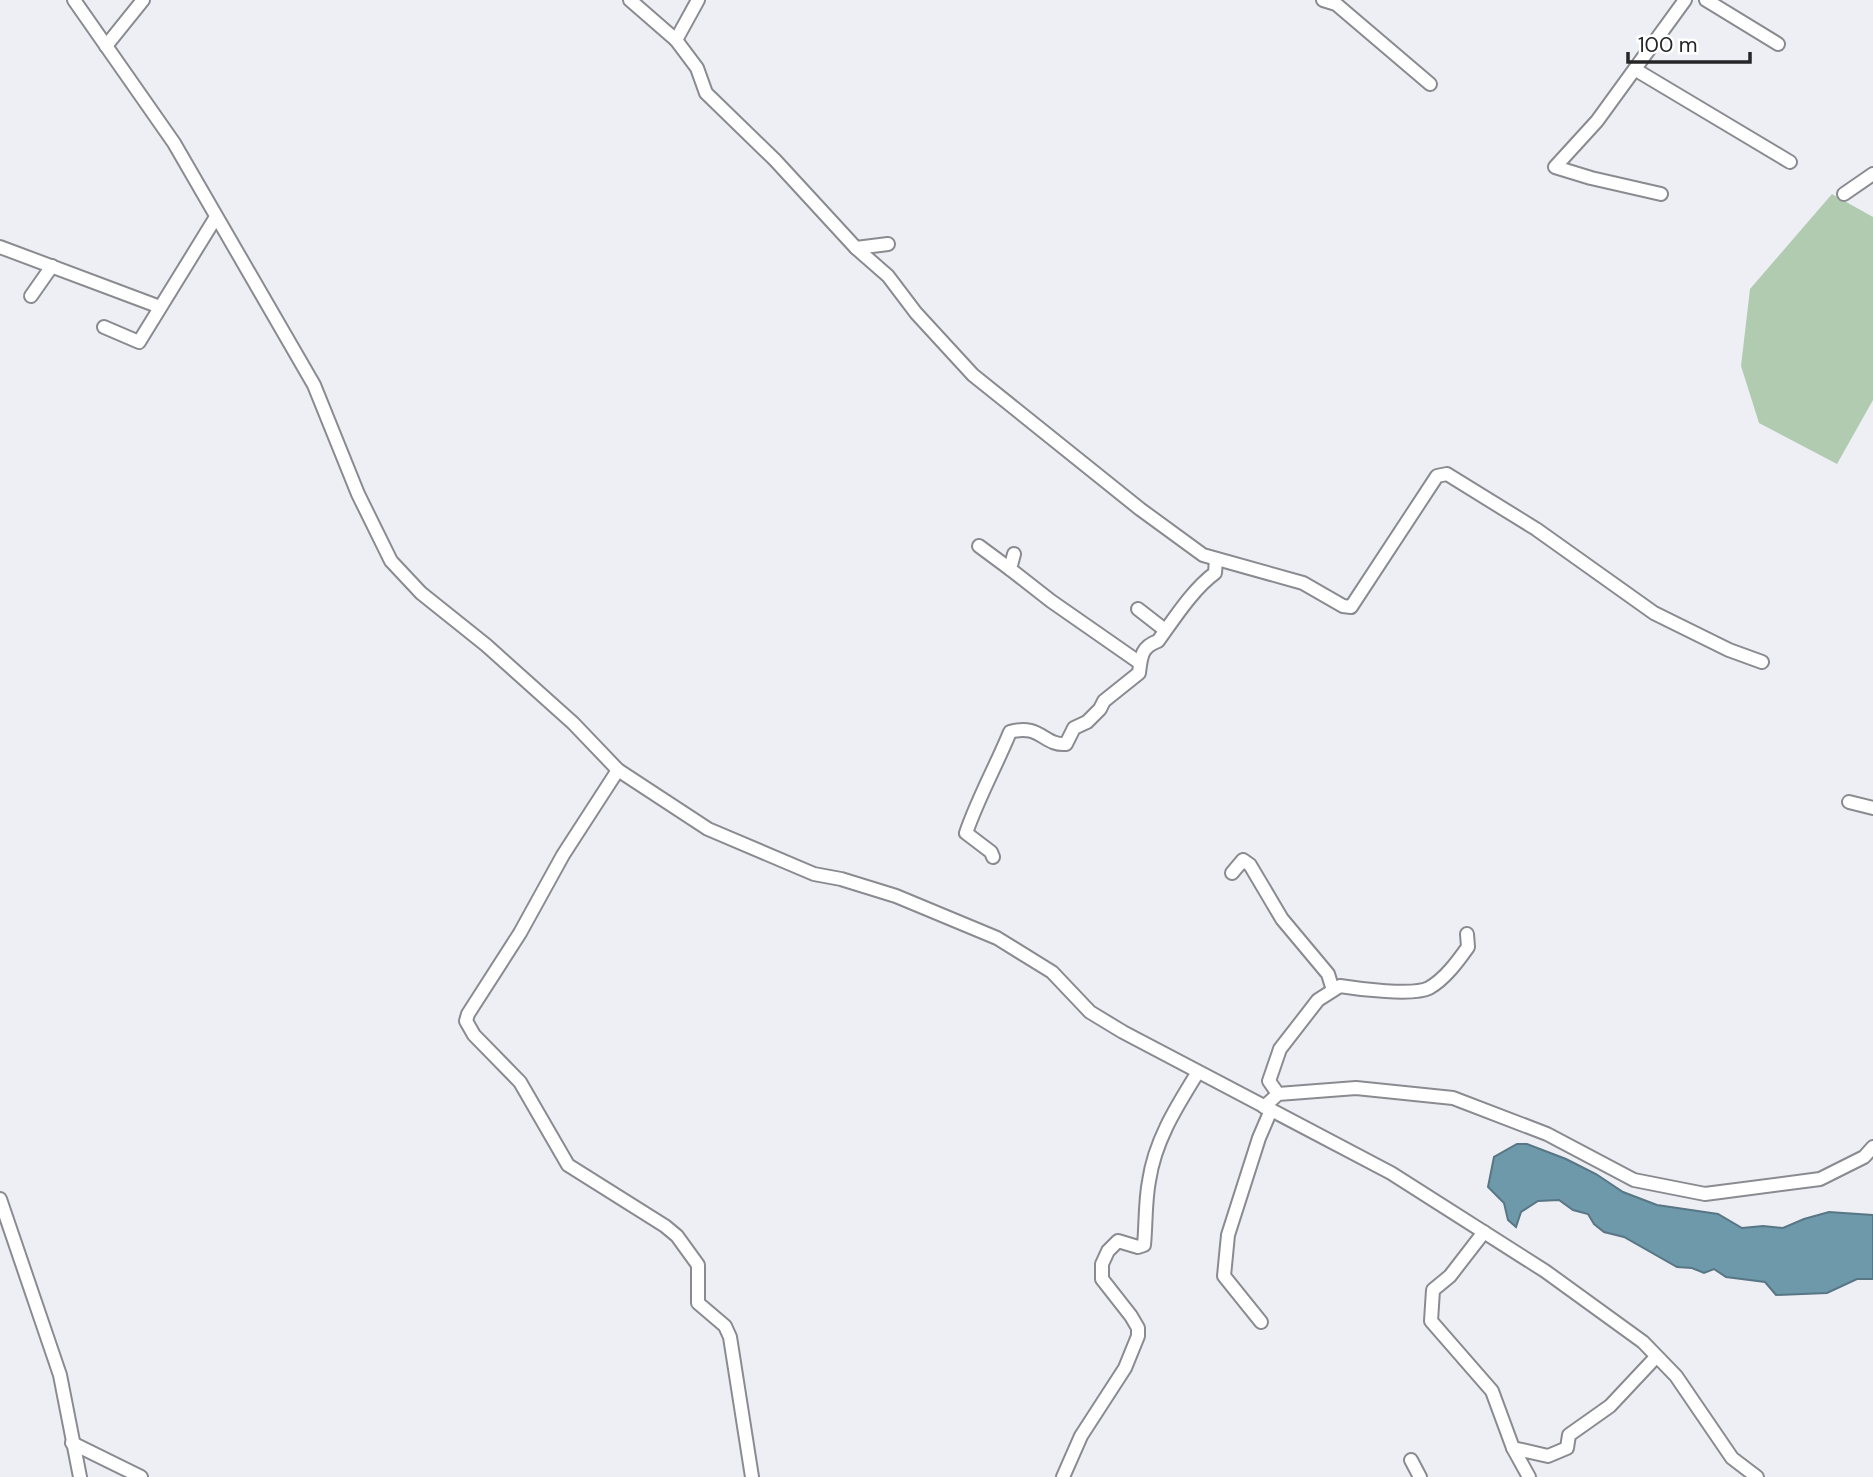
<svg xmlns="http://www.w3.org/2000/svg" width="1873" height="1477" viewBox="0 0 1873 1477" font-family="'DM Sans',sans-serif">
<rect width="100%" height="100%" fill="#eeeff5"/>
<polygon fill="#b1cbb1" points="1832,194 1873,217 1873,400 1837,464 1759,423 1741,366 1750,289"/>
<polygon fill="#6d99ab" stroke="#587684" stroke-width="2" points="1517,1144 1527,1144 1566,1159 1596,1174 1623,1192 1657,1205 1718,1214 1742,1228 1763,1226 1783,1228 1804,1219 1829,1212 1873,1215 1873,1279 1857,1279 1827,1293 1776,1295 1765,1282 1726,1277 1714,1269 1704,1273 1692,1268 1677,1267 1624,1237 1604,1232 1594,1224 1588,1214 1573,1210 1559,1200 1538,1201 1521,1212 1516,1227 1508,1220 1504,1203 1488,1187 1494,1157"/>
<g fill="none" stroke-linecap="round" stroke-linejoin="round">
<defs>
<g id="minor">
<polyline points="74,0 174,143 314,385 358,494 391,561 421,593 486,645 573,723 618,770 708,829 814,874 841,879 896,896 997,938 1052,972 1090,1012 1123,1032 1391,1173 1545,1271 1643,1342 1676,1376 1732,1458 1757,1477"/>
<polyline points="630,0 676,40 697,68 706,93 775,160 856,248 888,276 916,313 973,375 1140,509 1203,555 1303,583 1343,606 1351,607 1437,476 1447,474 1536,529 1654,613 1729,650 1762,662"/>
<polyline points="1323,0 1336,4 1430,84"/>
<polyline points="1706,0 1778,44"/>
<polyline points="676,40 698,0"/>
<polyline points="106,46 143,0"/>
<polyline points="1636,70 1790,162"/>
<polyline points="1661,194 1591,178 1555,167 1597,121 1685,0"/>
<polyline points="1844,194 1873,174"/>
<polyline points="0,247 160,307"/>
<polyline points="856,248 888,244"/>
<polyline points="31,296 52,266"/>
<polyline points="104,327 139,342 216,217"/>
<polyline points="979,546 1010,569"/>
<polyline points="1014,554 1010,569 1051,601 1140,663"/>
<polyline points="1138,609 1165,630"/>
<polyline points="618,770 563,855 520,933 468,1014 466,1021 474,1035 520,1082 568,1165 665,1226 677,1236 698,1265 698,1303 725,1326 730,1337 752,1477"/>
<polyline points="1849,802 1873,808"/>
<path d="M 993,857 L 991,852 L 966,833 C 978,798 996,766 1010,732 C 1040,723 1044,746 1066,744 L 1074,728 L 1087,722 L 1100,709 L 1104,701 L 1139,673 C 1141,657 1141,647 1158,641 C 1174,619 1193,589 1215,573 L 1216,559"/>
<polyline points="1232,873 1243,860 1250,865 1282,919 1328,974 1333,990"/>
<path d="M 1278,1094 L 1269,1081 L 1280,1049 L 1318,1000 L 1340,986 C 1358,989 1414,996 1429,988 C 1445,979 1458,961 1468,947 L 1467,934"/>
<polyline points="1264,1107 1278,1094 1356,1088 1453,1098 1547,1134 1634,1180 1705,1194 1820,1179 1864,1157 1873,1147"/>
<polyline points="0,1199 60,1375 80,1477"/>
<polyline points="1484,1232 1450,1276 1433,1290 1431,1321 1492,1391 1513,1448"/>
<polyline points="1261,1322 1224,1276 1228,1235 1259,1138 1271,1110"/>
<polyline points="72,1443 141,1477"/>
<polyline points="1411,1460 1420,1477"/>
<path d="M 1063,1477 L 1081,1436 L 1125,1368 L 1138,1336 L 1138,1328 L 1131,1316 L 1102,1279 L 1102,1264 L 1108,1251 L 1118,1241 L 1138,1247 L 1144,1245 C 1146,1225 1145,1202 1149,1181 C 1155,1140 1177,1106 1198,1072"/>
<polyline points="1529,1477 1513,1448 1548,1456 1567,1448 1569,1435 1610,1406 1656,1357"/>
</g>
</defs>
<use href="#minor" stroke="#8a8b90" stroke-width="16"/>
<use href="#minor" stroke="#fff" stroke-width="12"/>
</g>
<path d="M1628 52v10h122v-10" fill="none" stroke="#262629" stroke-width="3.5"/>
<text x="1638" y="52" font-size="21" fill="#262629" stroke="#ffffff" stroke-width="5" paint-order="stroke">100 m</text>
</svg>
